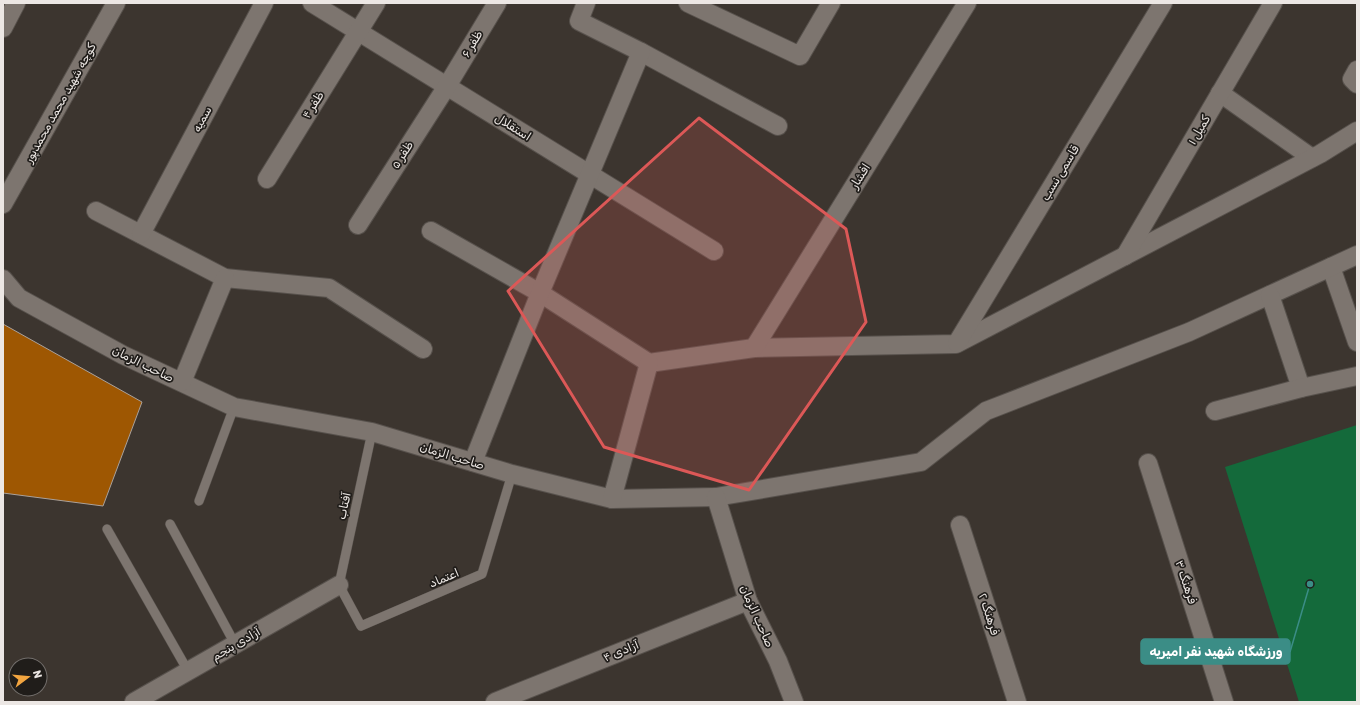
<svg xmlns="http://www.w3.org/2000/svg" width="1360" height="705" viewBox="0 0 1360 705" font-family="Rubik,Vazirmatn,sans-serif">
<rect width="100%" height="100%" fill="#3c352f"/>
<polygon fill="#146a3b" points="1357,425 1357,702 1299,702 1225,467"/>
<polygon fill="#9e5702" stroke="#aaa19b" points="3,324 142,402 103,506 3,493"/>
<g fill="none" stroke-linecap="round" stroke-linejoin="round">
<defs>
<g id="lane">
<polyline points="372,432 339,585 361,626 482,574 512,474"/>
<polyline points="199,501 234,407"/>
<polyline points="170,524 235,644"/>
<polyline points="107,529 188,671"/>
</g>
<g id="street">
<polyline points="312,3 714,251"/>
<polyline points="688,3 800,56 831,3"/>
<polyline points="3,28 16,3"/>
<polyline points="641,52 778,126"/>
<polyline points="1357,70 1352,79 1357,84"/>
<polyline points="1220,93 1312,158"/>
<polyline points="267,179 376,3"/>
<polyline points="3,204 116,3"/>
<polyline points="96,211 225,278 329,288 423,349"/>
<polyline points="358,225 447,86 497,3"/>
<polyline points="431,231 540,293 649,363 754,348 956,344 1320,154 1357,131"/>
<polyline points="141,234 264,3"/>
<polyline points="1125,256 1273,3"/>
<polyline points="1331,267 1357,342"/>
<polyline points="3,279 19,298 123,355 234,407 372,432 512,474 612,499 716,497 921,462 986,411 1189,332 1357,255"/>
<polyline points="1270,295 1301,388"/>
<polyline points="957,343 1163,3"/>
<polyline points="754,348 967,3"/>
<polyline points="182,382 225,278"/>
<polyline points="1215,411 1301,388 1357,376"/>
<polyline points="473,462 540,293 641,52 579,21 586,3"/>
<polyline points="1148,463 1224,702"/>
<polyline points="716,497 748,601 778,661 794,702"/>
<polyline points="612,499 649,363"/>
<polyline points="960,525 1017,702"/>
<polyline points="134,702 339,585"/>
<polyline points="495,702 748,601"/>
</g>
</defs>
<use href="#lane" stroke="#57514c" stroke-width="10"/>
<use href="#street" stroke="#57514c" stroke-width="20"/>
<use href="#lane" stroke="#7d756f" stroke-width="9"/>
<use href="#street" stroke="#7d756f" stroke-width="18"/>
</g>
<path fill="#dc5857" fill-opacity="0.2" stroke="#dc5857" stroke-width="3" stroke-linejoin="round" d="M 699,118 L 846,229 L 866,322 L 749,490 L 604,447 L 508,291 Z"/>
<g text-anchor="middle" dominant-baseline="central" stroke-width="3.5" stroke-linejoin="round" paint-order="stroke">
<g font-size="12" fill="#ece7e4" stroke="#201d1a">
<text transform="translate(472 44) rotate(-59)">ظفر ۶</text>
<text transform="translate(60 103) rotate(-61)">کوچه شهید محمد محمدپور</text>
<text transform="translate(313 105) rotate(-58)">ظفر ۴</text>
<text transform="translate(202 119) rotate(-62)">سمیه</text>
<text transform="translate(513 127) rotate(32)">استقلال</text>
<text transform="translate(1199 130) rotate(-60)">کمیل ۱</text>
<text transform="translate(402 155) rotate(-57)">ظفر ۵</text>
<text transform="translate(1060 173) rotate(-59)">قاسمی نسب</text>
<text transform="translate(860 176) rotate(-58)">افشار</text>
<text transform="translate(143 364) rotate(26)">صاحب الزمان</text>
<text transform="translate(452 456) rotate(17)">صاحب الزمان</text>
<text transform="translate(344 506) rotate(-78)">آفتاب</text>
<text transform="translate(444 578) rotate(-23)">اعتماد</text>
<text transform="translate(1186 582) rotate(72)">فرهنگ ۳</text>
<text transform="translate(989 614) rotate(72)">فرهنگ ۲</text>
<text transform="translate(757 616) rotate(66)">صاحب الزمان</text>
<text transform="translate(236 644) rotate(-30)">آزادی پنجم</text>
<text transform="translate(621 651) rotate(-22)">آزادی ۴</text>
</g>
</g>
<path fill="none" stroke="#3b8d86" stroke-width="1.5" d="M1310 584L1290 652"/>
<circle fill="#3b8d86" stroke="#201d1a" stroke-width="1.5" cx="1310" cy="584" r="4"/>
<rect fill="#3b8d86" stroke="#3b8d86" stroke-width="1.5" x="1141" y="639" width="149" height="25" rx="4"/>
<g font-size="13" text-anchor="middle" font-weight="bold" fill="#fff">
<text x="1216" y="656">ورزشگاه شهید نفر امیریه</text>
</g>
<rect width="1360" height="705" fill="none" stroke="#ece7e4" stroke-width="8"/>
<g transform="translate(28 677) rotate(74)"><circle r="19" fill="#201d1a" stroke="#726e6b"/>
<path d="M0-3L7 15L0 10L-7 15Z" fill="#f2a540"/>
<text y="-6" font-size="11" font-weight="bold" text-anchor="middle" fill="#ece7e4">N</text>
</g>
</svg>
